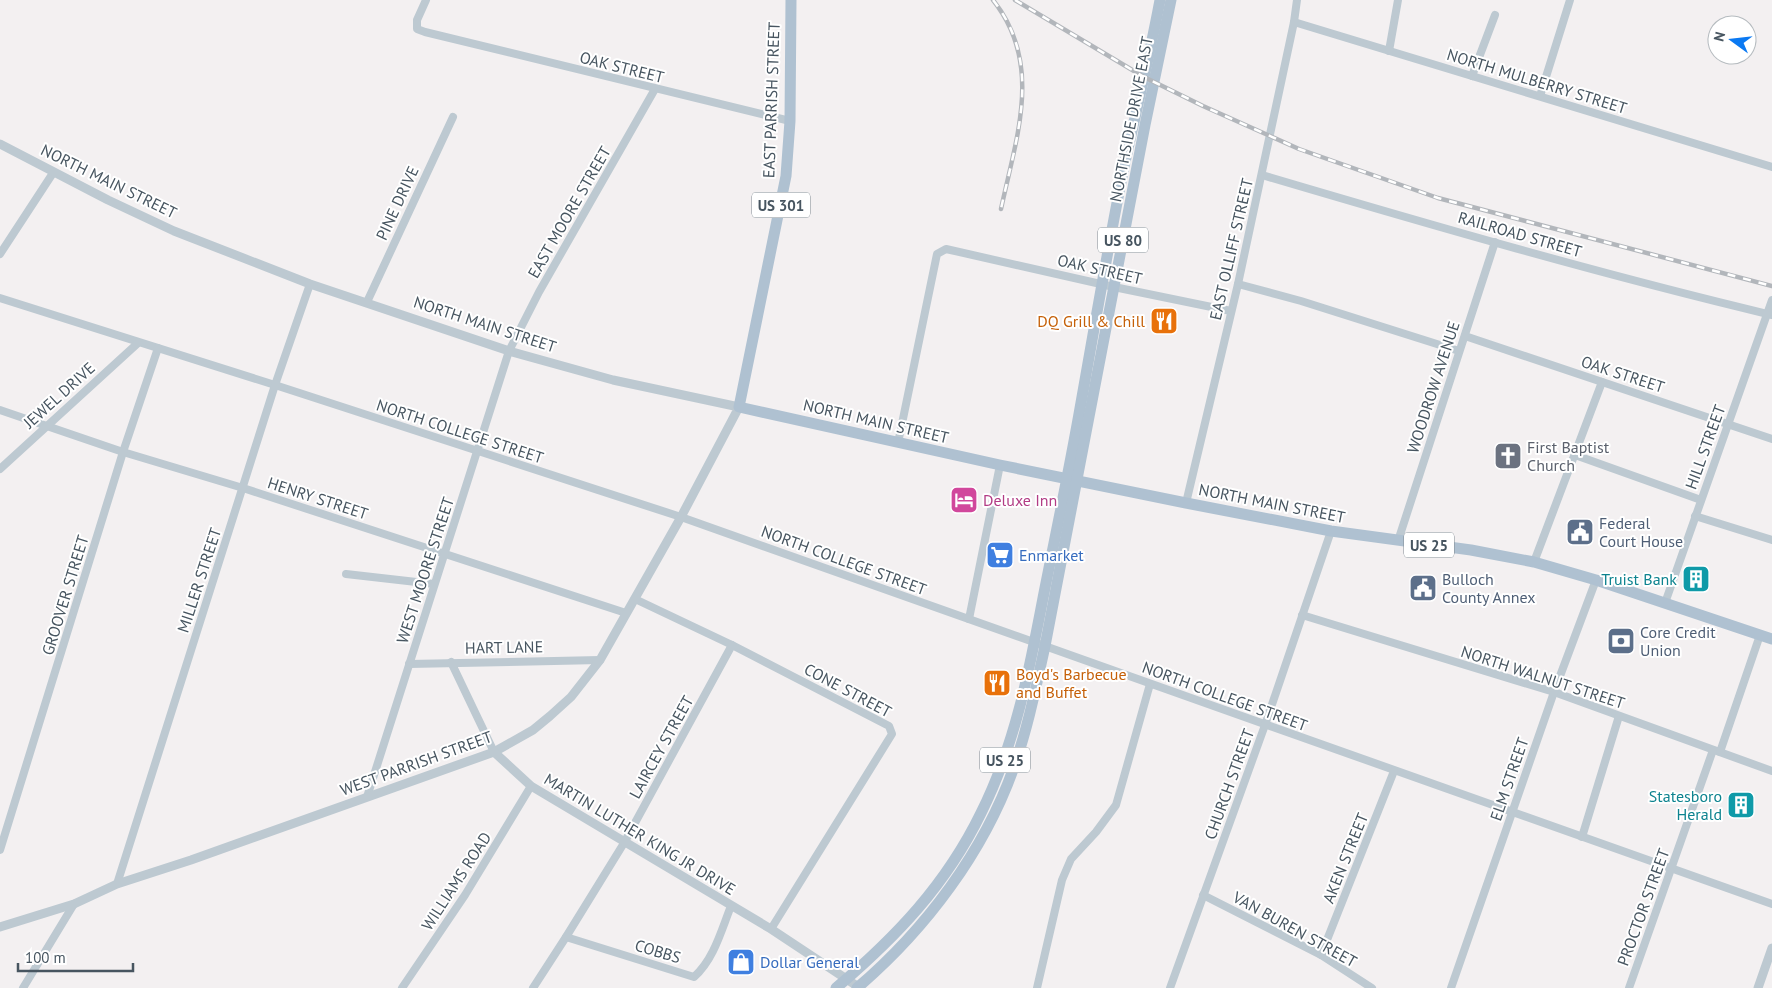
<svg xmlns="http://www.w3.org/2000/svg" width="1772" height="988" viewBox="0 0 1772 988" font-family="'PT Sans',sans-serif">
<rect width="100%" height="100%" fill="#f3f0f1"/>
<g fill="none" stroke-linecap="round" stroke-linejoin="round">
<g stroke="#bdc9d1" stroke-width="8">
<polyline points="426,0 417,20 417,29 425,32 790,121"/>
<polyline points="1294,22 1772,167"/>
<polyline points="1389,51 1398,0"/>
<polyline points="1472,76 1495,15"/>
<polyline points="1540,96 1570,0"/>
<path d="M 1262,175 C 1431,225 1600,274 1772,315"/>
<polyline points="0,254 53,173"/>
<polyline points="1238,284 1301,301 1459,351"/>
<polyline points="0,298 275,385 681,517 1772,904"/>
<polyline points="367,302 453,117"/>
<polyline points="1465,336 1772,439"/>
<polyline points="0,410 123,452 243,488 626,613"/>
<polyline points="898,443 937,254 946,249 1114,287 1231,311"/>
<polyline points="1575,455 1701,500"/>
<polyline points="0,469 138,343"/>
<polyline points="1186,503 1238,284 1294,22 1297,0"/>
<polyline points="1695,516 1772,540"/>
<polyline points="1398,541 1495,242"/>
<polyline points="1534,562 1602,382"/>
<polyline points="346,574 434,584"/>
<polyline points="635,599 732,645 889,726 892,734 771,929"/>
<polyline points="1665,603 1772,300"/>
<polyline points="1302,615 1554,692 1772,771"/>
<polyline points="969,619 1000,465"/>
<polyline points="451,662 494,752"/>
<polyline points="409,664 600,660"/>
<polyline points="1720,752 1760,635"/>
<polyline points="367,797 509,351 539,292 655,89"/>
<polyline points="1582,837 1619,716"/>
<polyline points="0,850 123,452 158,348"/>
<polyline points="117,884 275,385 310,284"/>
<polyline points="1203,895 1321,955 1372,988"/>
<path d="M 566,937 L 694,977 C 714,959 721,931 731,906"/>
<polyline points="1321,955 1394,771"/>
<polyline points="23,988 74,904"/>
<polyline points="402,988 465,895 531,786"/>
<polyline points="533,988 566,937 624,843 732,645"/>
<polyline points="1037,988 1062,880 1071,859 1096,832 1116,805 1150,684"/>
<polyline points="1170,988 1265,725 1331,531"/>
<polyline points="1451,988 1554,692 1596,580"/>
<polyline points="1629,988 1713,750"/>
</g>
<g stroke="#bdc9d1" stroke-width="9">
<polyline points="0,144 108,200 174,231 310,284 509,351 613,380 739,407 681,517 600,660 571,697 550,716 533,730 494,752 191,860 117,884 74,904 0,927"/>
<polyline points="494,752 531,786 771,929 860,988"/>
<polyline points="1758,988 1772,948"/>
</g>
<g stroke="#afc1d1" stroke-width="11">
<polyline points="791,0 790,121 786,176 739,407 1000,465 1186,503 1331,531 1471,550 1534,562 1596,580 1772,639"/>
<path d="M 836,988 C 896,937 946,885 981,813 C 1015,745 1029,672 1043,598 C 1055,537 1068,476 1079,414 C 1094,330 1108,246 1125,162 C 1137,108 1150,54 1160,0"/>
<path d="M 857,988 C 925,930 984,852 1014,767 C 1028,727 1036,687 1045,646 L 1145,125 L 1171,0"/>
</g>
<defs>
<g id="rail">
<path d="M 993,0 C 1044,64 1016,138 1001,209"/>
<polyline points="1015,0 1144,77 1203,106 1299,149 1438,198 1772,286"/>
</g>
</defs>
<use href="#rail" stroke="#b2b6bb" stroke-width="4.5"/>
<use href="#rail" stroke="#fff" stroke-width="2.5" stroke-dasharray="8" stroke-linecap="butt"/>
</g>
<defs>
<symbol id="restaurant-square" viewBox="-11 -11 22 22"><rect x="-9" y="-9" width="18" height="18" rx="4" fill="#e8710a" stroke="#fff"/><path d="M-5-6h1v4h1v-4h1v4h1v-4h1v5L-1.5 .5V6h-2V.5L-5-1ZM5-6V6H3V1.5H1.5Q1.5-4 5-6Z" fill="#fff"/></symbol>
<symbol id="church-square" viewBox="-11 -11 22 22"><rect x="-9" y="-9" width="18" height="18" rx="4" fill="#6b7280" stroke="#fff"/><path d="M-1.2-6h2.4v3.5h3.3v2.4h-3.3V6h-2.4V-.1h-3.3v-2.4h3.3Z" fill="#fff"/></symbol>
<symbol id="hotel-square" viewBox="-11 -11 22 22"><rect x="-9" y="-9" width="18" height="18" rx="4" fill="#d1479c" stroke="#fff"/><path d="M-6-4.5h1.5V1H6V5H4.5V3h-9V5H-6ZM-4 0a1.8 1.8 0 1 1 3.6 0ZM.5 0V-2.5h3Q6-2.5 6 0Z" fill="#fff"/></symbol>
<symbol id="civic-square" viewBox="-11 -11 22 22"><rect x="-9" y="-9" width="18" height="18" rx="4" fill="#5c6f8a" stroke="#fff"/><path d="M-.6-6.5H3V-4.5H.6V-3L4-1V1h2V6H-6V1h2V-1L-.6-3ZM-1.2 2.5V6h2.4V2.5Z" fill="#fff"/></symbol>
<symbol id="supermarket-square" viewBox="-11 -11 22 22"><rect x="-9" y="-9" width="18" height="18" rx="4" fill="#3f7fe0" stroke="#fff"/><path d="M-6-5.5h2.5l.6 2H6L4.5 2H-2.5L-4.4-4H-6ZM-1.5 3.2a1.3 1.3 0 1 0 .1 0ZM3 3.2a1.3 1.3 0 1 0 .1 0Z" fill="#fff"/></symbol>
<symbol id="building-square" viewBox="-11 -11 22 22"><rect x="-9" y="-9" width="18" height="18" rx="4" fill="#0f9aa8" stroke="#fff"/><path d="M-4-6H4V6H1V3H-1V6H-4ZM-2.5-4.3h1.7v1.8h-1.7ZM.8-4.3h1.7v1.8H.8ZM-2.5-1h1.7V.8h-1.7ZM.8-1h1.7V.8H.8Z" fill="#fff"/></symbol>
<symbol id="bank-square" viewBox="-11 -11 22 22"><rect x="-9" y="-9" width="18" height="18" rx="4" fill="#5c6f8a" stroke="#fff"/><path d="M-6-4H6V4H-6ZM0-2.3a2.3 2.3 0 1 0 0 4.6a2.3 2.3 0 1 0 0-4.6Z" fill="#fff"/></symbol>
<symbol id="shop-square" viewBox="-11 -11 22 22"><rect x="-9" y="-9" width="18" height="18" rx="4" fill="#3f7fe0" stroke="#fff"/><path d="M-5-2.5h2.3a2.7 3.5 0 0 1 5.4 0H5L5.5 6h-11ZM-1.5-2.5h3a1.5 2.3 0 0 0-3 0Z" fill="#fff"/></symbol>
</defs>
<g fill-rule="evenodd">
<use href="#restaurant-square" x="1148" y="305" width="32" height="32"/>
<use href="#church-square" x="1492" y="440" width="32" height="32"/>
<use href="#hotel-square" x="948" y="484" width="32" height="32"/>
<use href="#civic-square" x="1564" y="516" width="32" height="32"/>
<use href="#supermarket-square" x="984" y="539" width="32" height="32"/>
<use href="#building-square" x="1680" y="563" width="32" height="32"/>
<use href="#civic-square" x="1407" y="572" width="32" height="32"/>
<use href="#bank-square" x="1605" y="625" width="32" height="32"/>
<use href="#restaurant-square" x="981" y="667" width="32" height="32"/>
<use href="#building-square" x="1725" y="789" width="32" height="32"/>
<use href="#shop-square" x="725" y="946" width="32" height="32"/>
</g>
<g text-anchor="middle" dominant-baseline="central" stroke-width="4" stroke-linejoin="round" paint-order="stroke">
<g fill="#fff" stroke="#7e8890" stroke-width="1">
<rect x="752" y="192.5" width="58" height="25" rx="4"/>
<rect x="1098" y="227.5" width="50" height="25" rx="4"/>
<rect x="1404" y="532.5" width="50" height="25" rx="4"/>
<rect x="980" y="747.5" width="50" height="25" rx="4"/>
</g>
<g font-size="15" font-weight="bold" fill="#475560">
<text x="781" y="205">US 301</text>
<text x="1123" y="240">US 80</text>
<text x="1429" y="545">US 25</text>
<text x="1005" y="760">US 25</text>
</g>
<g font-size="16" fill="#475560" stroke="#fff">
<text transform="translate(622 67) rotate(14)">OAK STREET</text>
<text transform="translate(1537 81) rotate(17)">NORTH MULBERRY STREET</text>
<text transform="translate(771 100) rotate(-88)">EAST PARRISH STREET</text>
<text transform="translate(1131 119) rotate(-79)">NORTHSIDE DRIVE EAST</text>
<text transform="translate(109 181) rotate(26)">NORTH MAIN STREET</text>
<text transform="translate(397 203) rotate(-65)">PINE DRIVE</text>
<text transform="translate(569 212) rotate(-60)">EAST MOORE STREET</text>
<text transform="translate(1520 234) rotate(16)">RAILROAD STREET</text>
<text transform="translate(1231 249) rotate(-77)">EAST OLLIFF STREET</text>
<text transform="translate(1100 269) rotate(13)">OAK STREET</text>
<text transform="translate(485 324) rotate(18)">NORTH MAIN STREET</text>
<text transform="translate(1623 374) rotate(18)">OAK STREET</text>
<text transform="translate(1433 387) rotate(-72)">WOODROW AVENUE</text>
<text transform="translate(59 395) rotate(-42)">JEWEL DRIVE</text>
<text transform="translate(876 421) rotate(13)">NORTH MAIN STREET</text>
<text transform="translate(460 431) rotate(18)">NORTH COLLEGE STREET</text>
<text transform="translate(1705 447) rotate(-70)">HILL STREET</text>
<text transform="translate(318 498) rotate(18)">HENRY STREET</text>
<text transform="translate(1272 503) rotate(11)">NORTH MAIN STREET</text>
<text transform="translate(844 560) rotate(20)">NORTH COLLEGE STREET</text>
<text transform="translate(425 570) rotate(-72)">WEST MOORE STREET</text>
<text transform="translate(199 580) rotate(-72)">MILLER STREET</text>
<text transform="translate(65 595) rotate(-73)">GROOVER STREET</text>
<text transform="translate(504 647) rotate(-1)">HART LANE</text>
<text transform="translate(1543 677) rotate(18)">NORTH WALNUT STREET</text>
<text transform="translate(848 690) rotate(28)">CONE STREET</text>
<text transform="translate(1225 696) rotate(20)">NORTH COLLEGE STREET</text>
<text transform="translate(661 747) rotate(-61)">LAIRCEY STREET</text>
<text transform="translate(416 763) rotate(-20)">WEST PARRISH STREET</text>
<text transform="translate(1509 779) rotate(-71)">ELM STREET</text>
<text transform="translate(1229 784) rotate(-70)">CHURCH STREET</text>
<text transform="translate(640 834) rotate(31)">MARTIN LUTHER KING JR DRIVE</text>
<text transform="translate(1345 858) rotate(-68)">AKEN STREET</text>
<text transform="translate(456 881) rotate(-57)">WILLIAMS ROAD</text>
<text transform="translate(1643 907) rotate(-70)">PROCTOR STREET</text>
<text transform="translate(1295 929) rotate(29)">VAN BUREN STREET</text>
<text transform="translate(658 951) rotate(17)">COBBS</text>
</g>
<g font-size="16" fill="#c56008" stroke="#fff" text-anchor="end">
<text x="1145" y="321">DQ Grill &amp; Chill</text>
<text x="1016" y="674" text-anchor="start">Boyd's Barbecue<tspan x="1016" dy="18">and Buffet</tspan></text>
</g>
<g font-size="16" fill="#5b616d" stroke="#fff" text-anchor="start">
<text x="1527" y="447">First Baptist<tspan x="1527" dy="18">Church</tspan></text>
</g>
<g font-size="16" fill="#b23c85" stroke="#fff" text-anchor="start">
<text x="983" y="500">Deluxe Inn</text>
</g>
<g font-size="16" fill="#4e5e75" stroke="#fff" text-anchor="start">
<text x="1599" y="523">Federal<tspan x="1599" dy="18">Court House</tspan></text>
<text x="1442" y="579">Bulloch<tspan x="1442" dy="18">County Annex</tspan></text>
<text x="1640" y="632">Core Credit<tspan x="1640" dy="18">Union</tspan></text>
</g>
<g font-size="16" fill="#366cbe" stroke="#fff" text-anchor="start">
<text x="1019" y="555">Enmarket</text>
<text x="760" y="962">Dollar General</text>
</g>
<g font-size="16" fill="#0d838f" stroke="#fff" text-anchor="end">
<text x="1677" y="579">Truist Bank</text>
<text x="1722" y="796">Statesboro<tspan x="1722" dy="18">Herald</tspan></text>
</g>
</g>
<g transform="translate(1732 40) rotate(285)"><circle r="24" fill="#ffffff" stroke="#b5bbbf"/>
<path d="M0-4L9 19L0 12L-9 19Z" fill="#0b79f2"/>
<text y="-8" font-size="14" font-weight="bold" text-anchor="middle" fill="#475560">N</text>
</g>
<path d="M18 963v8h115v-8" fill="none" stroke="#475560" stroke-width="2.5"/>
<text x="25" y="963" font-size="15" fill="#475560" stroke="#ffffff" stroke-width="4" paint-order="stroke">100 m</text>
</svg>
